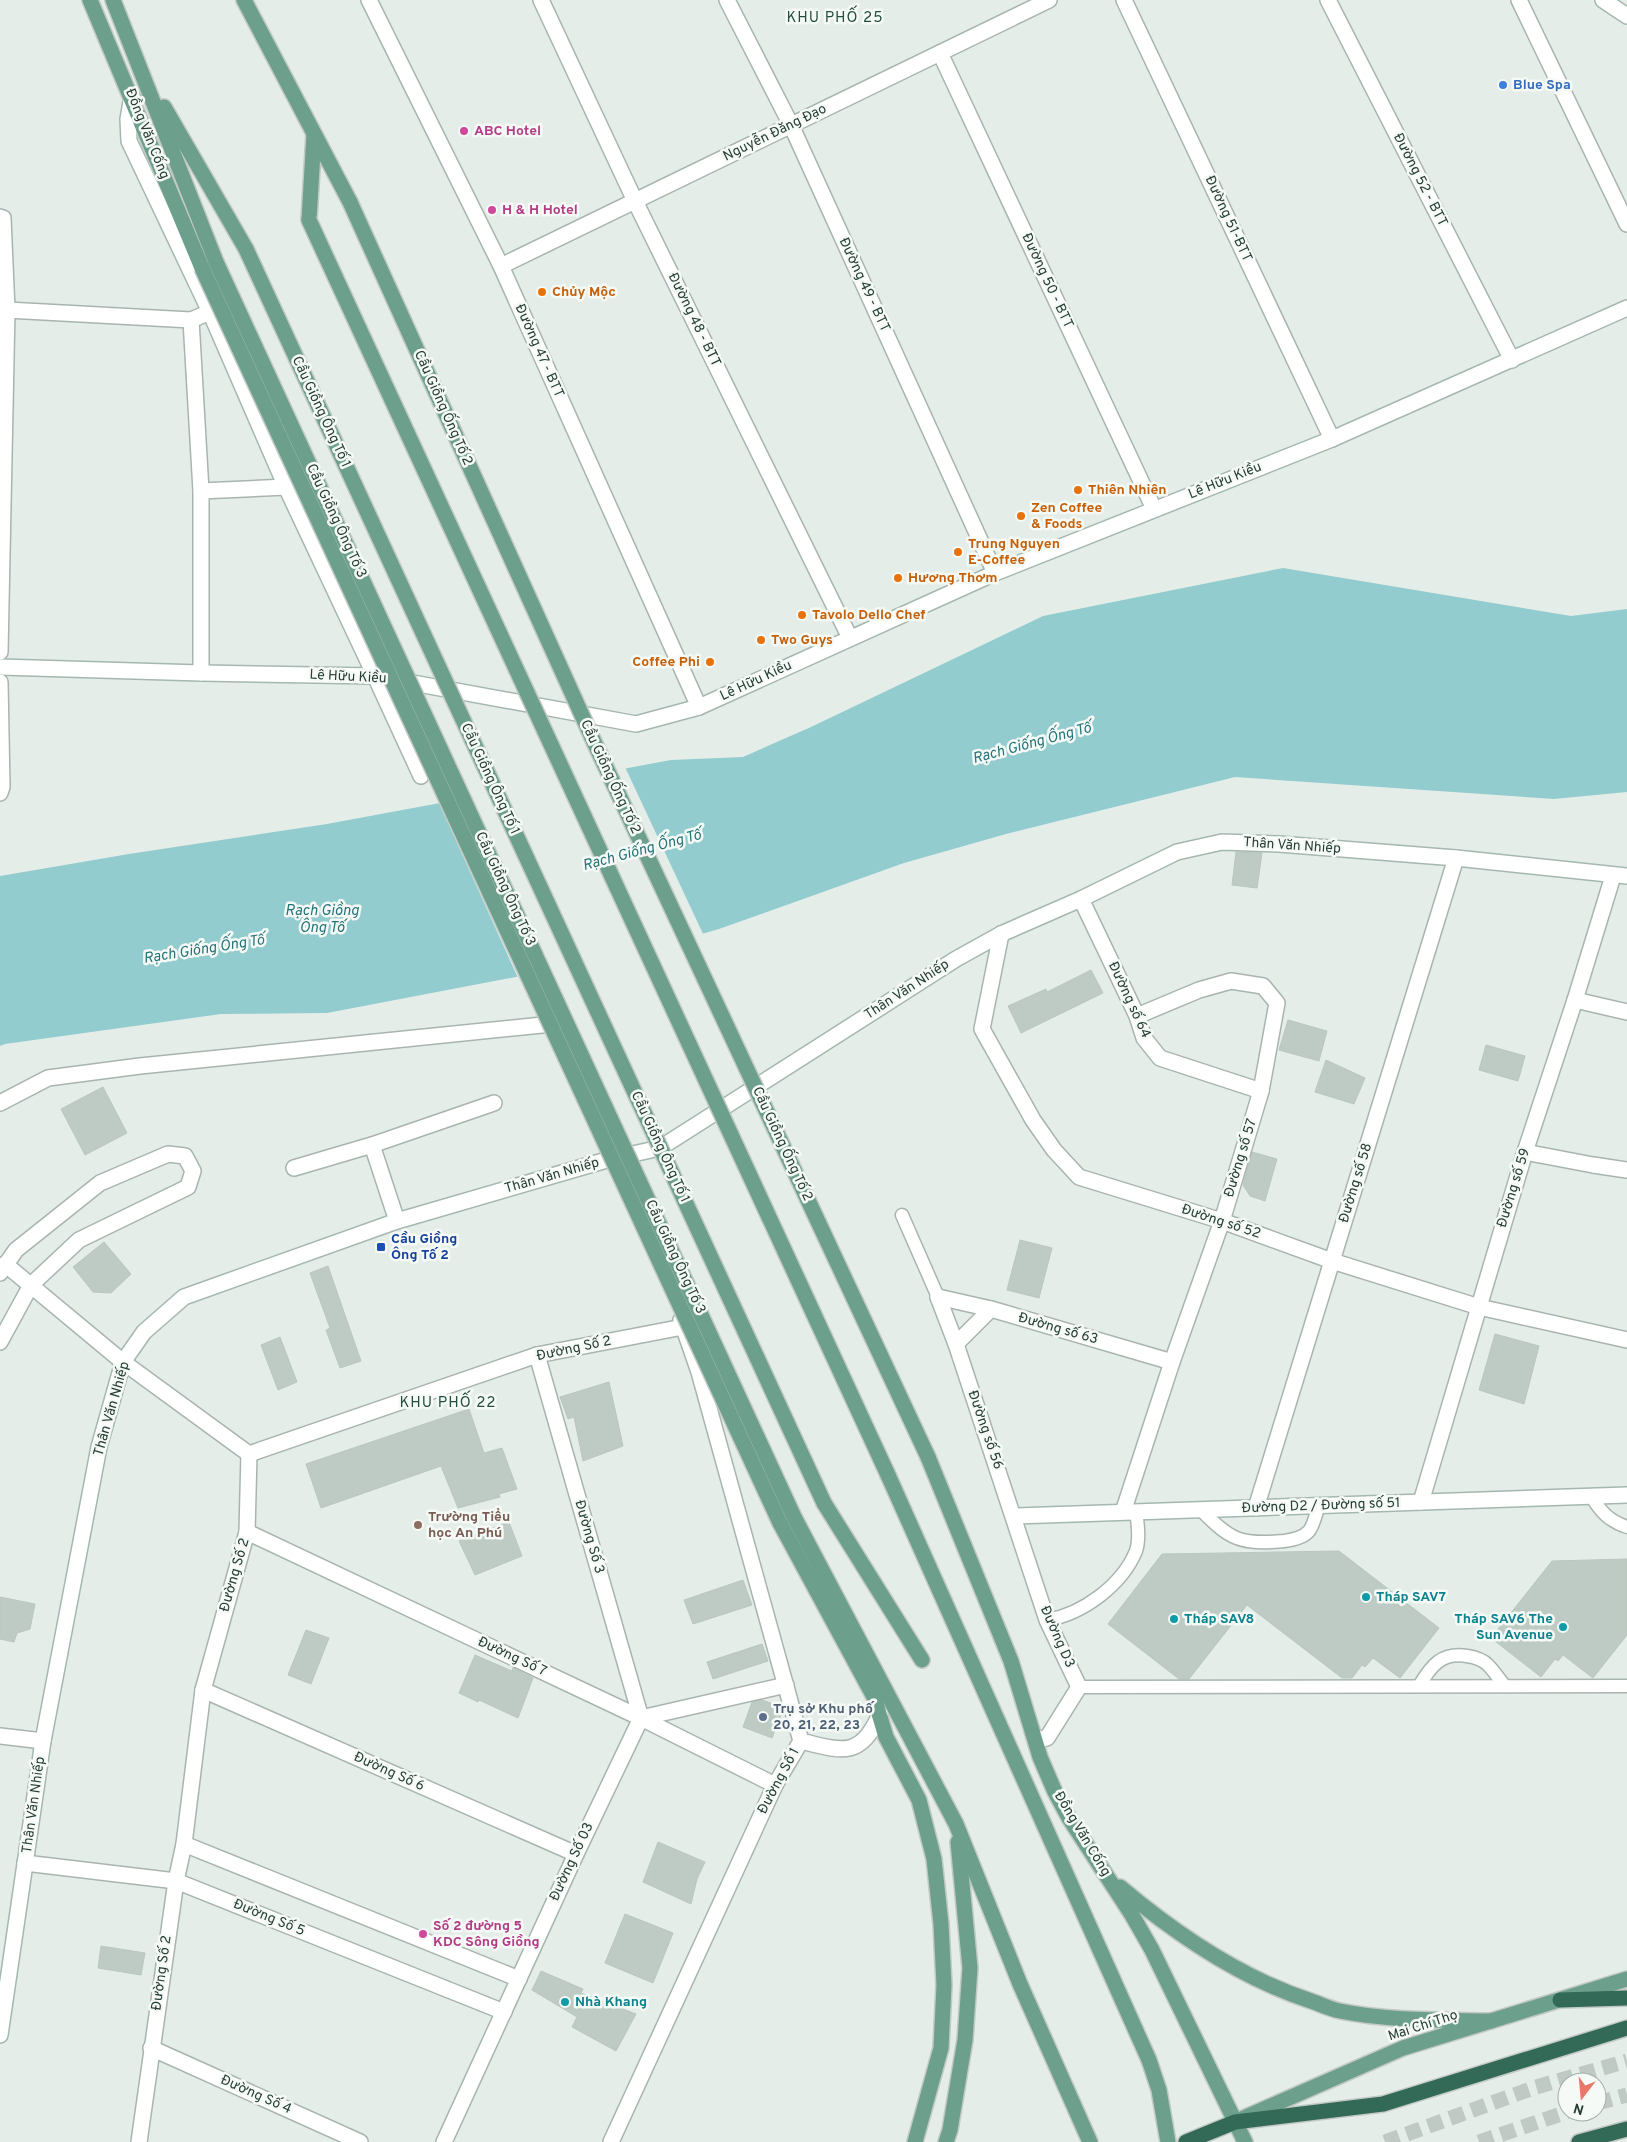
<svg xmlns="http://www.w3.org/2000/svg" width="1627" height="2142" viewBox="0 0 1627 2142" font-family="Overpass,sans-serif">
<rect width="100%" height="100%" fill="#e5ede9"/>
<polygon fill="#92ccce" points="1283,568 1571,616 1627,609 1627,792 1554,799 1235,777 1006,834 904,863 719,929 625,956 327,1013 221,1014 5,1044 0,1046 0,876 129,854 327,824 671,760 743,757 811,727 1043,616"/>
<polygon fill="#e5ede9" points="625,767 704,936 626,959 518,978 438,801"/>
<g fill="#becbc4" stroke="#b8c7bf">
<polygon points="1236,852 1262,853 1257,888 1232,885"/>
<polygon points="1091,970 1103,993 1021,1033 1008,1006 1046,989 1047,992"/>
<polygon points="1288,1020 1327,1031 1319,1061 1279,1050"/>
<polygon points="1486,1045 1525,1056 1518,1081 1479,1070"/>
<polygon points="1326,1060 1365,1078 1354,1104 1315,1092"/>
<polygon points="103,1087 127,1133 85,1155 61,1109"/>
<polygon points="1252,1152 1277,1159 1265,1201 1250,1196 1243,1185"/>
<polygon points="1020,1240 1052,1248 1039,1298 1007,1290"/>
<polygon points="104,1242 131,1274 111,1293 93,1292 73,1267"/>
<polygon points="328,1266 361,1361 340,1368 326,1330 330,1328 310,1273"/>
<polygon points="1495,1334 1539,1346 1524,1404 1479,1390"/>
<polygon points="280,1337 297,1382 278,1390 261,1345"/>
<polygon points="609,1382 623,1446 583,1461 574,1417 568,1419 560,1397"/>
<polygon points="469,1409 484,1453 502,1448 517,1489 499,1494 500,1497 458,1508 441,1466 321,1508 306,1464"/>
<polygon points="509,1522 522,1556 475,1575 459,1541"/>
<polygon points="1339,1551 1439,1628 1400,1678 1373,1658 1365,1667 1362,1665 1352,1678 1342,1678 1247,1605 1189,1679 1179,1679 1108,1624 1162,1554"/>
<polygon points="1627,1559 1627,1635 1593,1678 1563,1655 1558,1661 1555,1659 1541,1677 1491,1638 1552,1561"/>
<polygon points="743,1580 752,1605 693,1624 684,1600"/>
<polygon points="0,1597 35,1604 30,1629 17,1633 14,1642 0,1639"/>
<polygon points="306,1630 329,1638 311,1684 288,1675"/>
<polygon points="762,1644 768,1661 713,1679 707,1662"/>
<polygon points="475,1655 512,1671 513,1668 533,1678 518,1718 479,1700 478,1702 459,1693"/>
<polygon points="762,1700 782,1707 783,1710 772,1738 743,1727 752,1702"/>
<polygon points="658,1842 705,1862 697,1879 691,1904 643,1882"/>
<polygon points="625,1914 673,1933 653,1983 605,1963"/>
<polygon points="101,1946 145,1953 141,1975 98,1968"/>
<polygon points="541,1971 583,1989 581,1993 636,2014 616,2051 572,2027 577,2017 532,1990"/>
</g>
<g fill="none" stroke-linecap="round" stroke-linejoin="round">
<g stroke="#bfcac5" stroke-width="15" stroke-dasharray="15 8" stroke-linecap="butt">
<polyline points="1597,2103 1627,2095"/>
<polyline points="1385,2142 1536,2087 1627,2061"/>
<polyline points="1479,2142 1567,2112"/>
</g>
<defs>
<g id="lane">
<polyline points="902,1215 938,1297"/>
<path d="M 1591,1496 C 1601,1512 1609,1521 1627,1527"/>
<path d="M 1201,1510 C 1230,1540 1241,1545 1284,1541 C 1292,1540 1303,1538 1309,1531 C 1314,1525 1316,1513 1319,1505"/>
<path d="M 1047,1620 C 1083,1614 1122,1585 1136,1551 C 1140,1539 1138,1524 1136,1512"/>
<path d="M 1419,1686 C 1431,1666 1441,1652 1467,1656 C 1474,1657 1482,1659 1488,1665 C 1494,1671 1499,1679 1505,1686"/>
<polyline points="1079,1687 1627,1686"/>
</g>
<g id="street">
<polyline points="369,0 501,266 699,707"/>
<polyline points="541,0 635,201 850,638"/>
<polyline points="727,0 791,125 995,573"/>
<polyline points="1124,0 1332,439"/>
<polyline points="1328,0 1512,360"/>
<polyline points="1519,0 1627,224"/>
<polyline points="940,53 1154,509"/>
<polyline points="0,217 3,218 7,310 0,652"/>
<polyline points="501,266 1049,0"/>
<polyline points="7,310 191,320 210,312"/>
<polyline points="191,320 201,491"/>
<polyline points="201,673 201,491 286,487"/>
<polyline points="375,676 421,776"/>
<polyline points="0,682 2,787 0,793"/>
<polyline points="1081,899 1137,1016 1144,1038 1160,1058 1261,1091"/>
<polyline points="1001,934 982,1029 1033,1120 1054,1150 1079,1177 1222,1221 1332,1261 1479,1307 1627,1340"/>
<polyline points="1575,1000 1627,1012"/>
<polyline points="0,1103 48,1078 140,1066 552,1024 556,1033"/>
<polyline points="372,1145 397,1221"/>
<polyline points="1525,1152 1593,1165 1627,1170"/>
<polyline points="294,1168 372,1145 494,1103"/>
<polyline points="5,1264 123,1362 249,1454"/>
<polyline points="0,1273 16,1250 100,1183 168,1154 185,1156 193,1171 188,1187 79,1240 31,1285 0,1342"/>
<polyline points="938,1297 956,1344 1047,1620 1079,1687 1047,1738 1035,1740"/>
<polyline points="938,1297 991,1309"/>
<polyline points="956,1344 991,1309 1172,1362"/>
<polyline points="537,1355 641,1718"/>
<polyline points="1421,1502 1525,1152 1575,1000 1613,876"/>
<polyline points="1256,1508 1456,858"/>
<polyline points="1123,1512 1172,1362 1222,1221 1261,1091 1277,1003 1263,986 1231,981 1199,990 1137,1016"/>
<polyline points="247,1532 641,1718 775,1785"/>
<polyline points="203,1690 576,1854"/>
<polyline points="0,1736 43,1741"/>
<path d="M 801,1741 C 841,1751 861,1759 880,1714"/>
<polyline points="184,1844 519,1979"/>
<polyline points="25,1863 176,1881 504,2012"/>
<polyline points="151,2048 360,2142"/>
<polyline points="139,2142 176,1881 184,1844 203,1690 247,1532 249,1454 537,1355 683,1327"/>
<polyline points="444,2142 576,1854 641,1718 786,1685"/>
<polyline points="611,2142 775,1785 801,1741 699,1372 681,1320"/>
</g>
<g id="secondary">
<polyline points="1603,0 1627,16"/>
<polyline points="132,96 128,119 129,141 210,312 286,487 375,676"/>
<polyline points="0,667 201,673 375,676 636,724 699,707 995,573 1332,439 1627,308"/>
<polyline points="1014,1516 1627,1495"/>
<polyline points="0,2035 43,1741 99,1447 123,1362 144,1332 184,1297 397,1221 610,1159 660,1148 956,959 1001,934 1081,899 1177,852 1222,842 1279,844 1456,858 1627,876"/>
</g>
<g id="primary">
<polyline points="90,0 202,268"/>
<polyline points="113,0 216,262"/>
<polyline points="244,0 350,202"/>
<polyline points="164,107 246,249"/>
<polyline points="309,220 314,134"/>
<polyline points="928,1457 1011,1661 1040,1757 1055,1792 1069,1818 1132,1915 1152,1950 1245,2142"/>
<polyline points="888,1475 1149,2060 1159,2090 1168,2142"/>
<polyline points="824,1503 922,1660"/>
<polyline points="794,1517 956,1824 1020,1984 1090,2142"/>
<polyline points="780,1523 874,1697 886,1737 919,1800 934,1859 941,1924 944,1985 941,2048 915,2142"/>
<path d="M 1120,1887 C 1177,1935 1240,1978 1311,2001 C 1320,2004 1330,2009 1340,2011 C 1389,2021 1440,2020 1491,2021"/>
<polyline points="1239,2120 1403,2048 1627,1979"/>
<polyline points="946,2142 950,2130 965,2040 970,1968 958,1842"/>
</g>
<g id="highway">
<polyline points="1560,2000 1627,1998"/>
<polyline points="1186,2142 1235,2122 1383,2104 1627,2028"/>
<polyline points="1579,2142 1627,2129"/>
</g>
</defs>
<use href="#lane" stroke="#a8b5af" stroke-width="15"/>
<use href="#street" stroke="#a8b5af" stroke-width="18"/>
<use href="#secondary" stroke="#a4b8af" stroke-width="18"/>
<use href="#primary" stroke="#c2c9c6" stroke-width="18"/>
<use href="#highway" stroke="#c2c9c6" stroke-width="18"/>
<use href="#lane" stroke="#fff" stroke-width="12"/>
<use href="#street" stroke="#fff" stroke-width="15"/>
<use href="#secondary" stroke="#fff" stroke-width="15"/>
<use href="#primary" stroke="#6da08c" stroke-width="15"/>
<use href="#highway" stroke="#336957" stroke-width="15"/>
<defs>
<g id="primary-bridge">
<polyline points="350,202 595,744 928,1457"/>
<polyline points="309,220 888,1475"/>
<polyline points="246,249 824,1503"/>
<polyline points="216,262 794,1517"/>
<polyline points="202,268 780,1523"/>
</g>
</defs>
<use href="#primary-bridge" stroke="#c2c9c6" stroke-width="18" stroke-linecap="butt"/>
<use href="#primary-bridge" stroke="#6da08c" stroke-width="15"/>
</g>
<circle fill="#3f7fe0" stroke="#f6faf7" stroke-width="2" cx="1503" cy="85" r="5"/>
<g fill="#d1479c" stroke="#f6faf7" stroke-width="2">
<circle cx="464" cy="131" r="5"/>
<circle cx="492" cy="210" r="5"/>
<circle cx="423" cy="1934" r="5"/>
</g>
<g fill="#e8710a" stroke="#f6faf7" stroke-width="2">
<circle cx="542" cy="292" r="5"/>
<circle cx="1078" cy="490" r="5"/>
<circle cx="1021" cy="516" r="5"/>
<circle cx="958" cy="552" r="5"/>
<circle cx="898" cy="578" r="5"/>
<circle cx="802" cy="615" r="5"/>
<circle cx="761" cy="640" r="5"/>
<circle cx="710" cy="662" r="5"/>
</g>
<rect fill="#1a4fb4" stroke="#f6faf7" stroke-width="2" x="376" y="1242" width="10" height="10" rx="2.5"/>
<circle fill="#8d6e63" stroke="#f6faf7" stroke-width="2" cx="418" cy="1525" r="5"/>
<g fill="#0f9aa8" stroke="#f6faf7" stroke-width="2">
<circle cx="1366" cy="1597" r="5"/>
<circle cx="1174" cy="1619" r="5"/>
<circle cx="1563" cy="1627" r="5"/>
<circle cx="565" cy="2002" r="5"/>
</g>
<circle fill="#5c6f8a" stroke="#f6faf7" stroke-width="2" cx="763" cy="1717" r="5"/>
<g text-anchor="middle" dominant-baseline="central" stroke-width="5" stroke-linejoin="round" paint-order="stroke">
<g font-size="14" font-weight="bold" fill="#366cbe" stroke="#f6faf7" text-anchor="start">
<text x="1513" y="85">Blue Spa</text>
</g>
<g font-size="14" font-weight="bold" fill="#b23c85" stroke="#f6faf7" text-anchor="start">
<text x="474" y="131">ABC Hotel</text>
<text x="502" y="210">H &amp; H Hotel</text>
<text x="433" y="1926">Số 2 đường 5<tspan x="433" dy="16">KDC Sông Giồng</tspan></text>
</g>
<g font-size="14" fill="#263e35" stroke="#f6faf7">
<text transform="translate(775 133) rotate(-26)">Nguyễn Đăng Đạo</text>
<text transform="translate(147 134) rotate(68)">Đồng Văn Cống</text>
<text transform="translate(1420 180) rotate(63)">Đường 52 - BTT</text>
<text transform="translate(1228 219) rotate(65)">Đường 51-BTT</text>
<text transform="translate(1047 281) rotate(65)">Đường 50 - BTT</text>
<text transform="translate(864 285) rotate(65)">Đường 49 - BTT</text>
<text transform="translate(694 320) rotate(64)">Đường 48 - BTT</text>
<text transform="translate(539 351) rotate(66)">Đường 47 - BTT</text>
<text transform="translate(443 408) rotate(66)">Cầu Giồng Ống Tố 2</text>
<text transform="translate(321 412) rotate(65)">Cầu Giồng Ông Tố 1</text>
<text transform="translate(1225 481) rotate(-22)">Lê Hữu Kiều</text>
<text transform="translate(336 521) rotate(65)">Cầu Giồng Ông Tố 3</text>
<text transform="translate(348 677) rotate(3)">Lê Hữu Kiều</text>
<text transform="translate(756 681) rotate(-25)">Lê Hữu Kiều</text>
<text transform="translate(610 777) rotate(65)">Cầu Giồng Ống Tố 2</text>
<text transform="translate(490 779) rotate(65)">Cầu Giồng Ông Tố 1</text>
<text transform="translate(1292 846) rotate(4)">Thân Văn Nhiếp</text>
<text transform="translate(505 889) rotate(65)">Cầu Giồng Ông Tố 3</text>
<text transform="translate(907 990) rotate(-33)">Thân Văn Nhiếp</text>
<text transform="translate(1129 1000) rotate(65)">Đường số 64</text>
<text transform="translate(782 1144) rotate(65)">Cầu Giồng Ống Tố 2</text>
<text transform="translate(660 1147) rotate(65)">Cầu Giồng Ông Tố 1</text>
<text transform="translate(1241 1158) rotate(-73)">Đường số 57</text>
<text transform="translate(552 1176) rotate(-16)">Thân Văn Nhiếp</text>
<text transform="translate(1356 1183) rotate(-73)">Đường số 58</text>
<text transform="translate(1514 1188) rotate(-73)">Đường số 59</text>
<text transform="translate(1221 1222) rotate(18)">Đường số 52</text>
<text transform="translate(675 1257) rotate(65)">Cầu Giồng Ông Tố 3</text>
<text transform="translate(1058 1329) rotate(16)">Đường số 63</text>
<text transform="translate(574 1349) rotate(-12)">Đường Số 2</text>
<text transform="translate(112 1409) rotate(-74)">Thân Văn Nhiếp</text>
<text transform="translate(985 1430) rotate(71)">Đường số 56</text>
<text transform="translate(1321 1506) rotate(-2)">Đường D2 / Đường số 51</text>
<text transform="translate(589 1537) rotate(74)">Đường Số 3</text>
<text transform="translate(235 1575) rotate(-74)">Đường Số 2</text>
<text transform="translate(1057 1637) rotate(66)">Đường D3</text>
<text transform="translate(512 1657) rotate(25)">Đường Số 7</text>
<text transform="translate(389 1772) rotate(24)">Đường Số 6</text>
<text transform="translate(779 1781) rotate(-62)">Đường Số 1</text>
<text transform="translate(34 1805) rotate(-82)">Thân Văn Nhiếp</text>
<text transform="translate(1082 1834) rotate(59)">Đồng Văn Cống</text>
<text transform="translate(572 1862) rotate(-65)">Đường Số 03</text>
<text transform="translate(269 1918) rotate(22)">Đường Số 5</text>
<text transform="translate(162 1973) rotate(-82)">Đường Số 2</text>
<text transform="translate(1423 2026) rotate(-18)">Mai Chí Thọ</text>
<text transform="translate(256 2095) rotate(24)">Đường Số 4</text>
</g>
<g font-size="14" font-weight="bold" fill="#c56008" stroke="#f6faf7" text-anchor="start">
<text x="552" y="292">Chủy Mộc</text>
<text x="1088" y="490">Thiên Nhiên</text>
<text x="1031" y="508">Zen Coffee<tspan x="1031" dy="16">&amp; Foods</tspan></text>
<text x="968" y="544">Trung Nguyen<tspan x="968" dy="16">E-Coffee</tspan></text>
<text x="908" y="578">Hương Thơm</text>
<text x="812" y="615">Tavolo Dello Chef</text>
<text x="771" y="640">Two Guys</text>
<text x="700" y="662" text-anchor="end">Coffee Phi</text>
</g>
<g font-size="14" font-weight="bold" fill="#164399" stroke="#f6faf7" text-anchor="start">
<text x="391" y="1239">Cầu Giồng<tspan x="391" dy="16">Ông Tố 2</tspan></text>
</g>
<g font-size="14" font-weight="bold" fill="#785e54" stroke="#f6faf7" text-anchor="start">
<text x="428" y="1517">Trường Tiểu<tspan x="428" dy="16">học An Phú</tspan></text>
</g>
<g font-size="14" font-weight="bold" fill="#0d838f" stroke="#f6faf7" text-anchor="start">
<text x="1376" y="1597">Tháp SAV7</text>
<text x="1184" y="1619">Tháp SAV8</text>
<text x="1553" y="1619" text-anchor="end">Tháp SAV6 The<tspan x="1553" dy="16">Sun Avenue</tspan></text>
<text x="575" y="2002">Nhà Khang</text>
</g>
<g font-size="14" font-weight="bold" fill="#4e5e75" stroke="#f6faf7" text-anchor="start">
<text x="773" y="1709">Trụ sở Khu phố<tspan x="773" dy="16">20, 21, 22, 23</tspan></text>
</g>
<g font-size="15" letter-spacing="1" fill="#234f3f" stroke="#f6faf7">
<text x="835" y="18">KHU PHỐ 25</text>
<text x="448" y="1403">KHU PHỐ 22</text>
</g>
<g font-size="15" font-style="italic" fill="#237377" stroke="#f6faf7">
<text transform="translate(1032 744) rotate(-15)">Rạch Giống Ống Tố</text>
<text transform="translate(642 851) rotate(-15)">Rạch Giống Ống Tố</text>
<text x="322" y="911">Rạch Giồng<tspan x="322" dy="17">Ông Tố</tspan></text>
<text transform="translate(204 950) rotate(-9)">Rạch Giống Ống Tố</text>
</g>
</g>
<g transform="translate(1582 2097) rotate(196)"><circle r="24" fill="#f6faf7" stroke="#a3afa9"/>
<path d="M0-4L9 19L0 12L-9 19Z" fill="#e87869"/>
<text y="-8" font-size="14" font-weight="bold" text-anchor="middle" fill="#263e35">N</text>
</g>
</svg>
